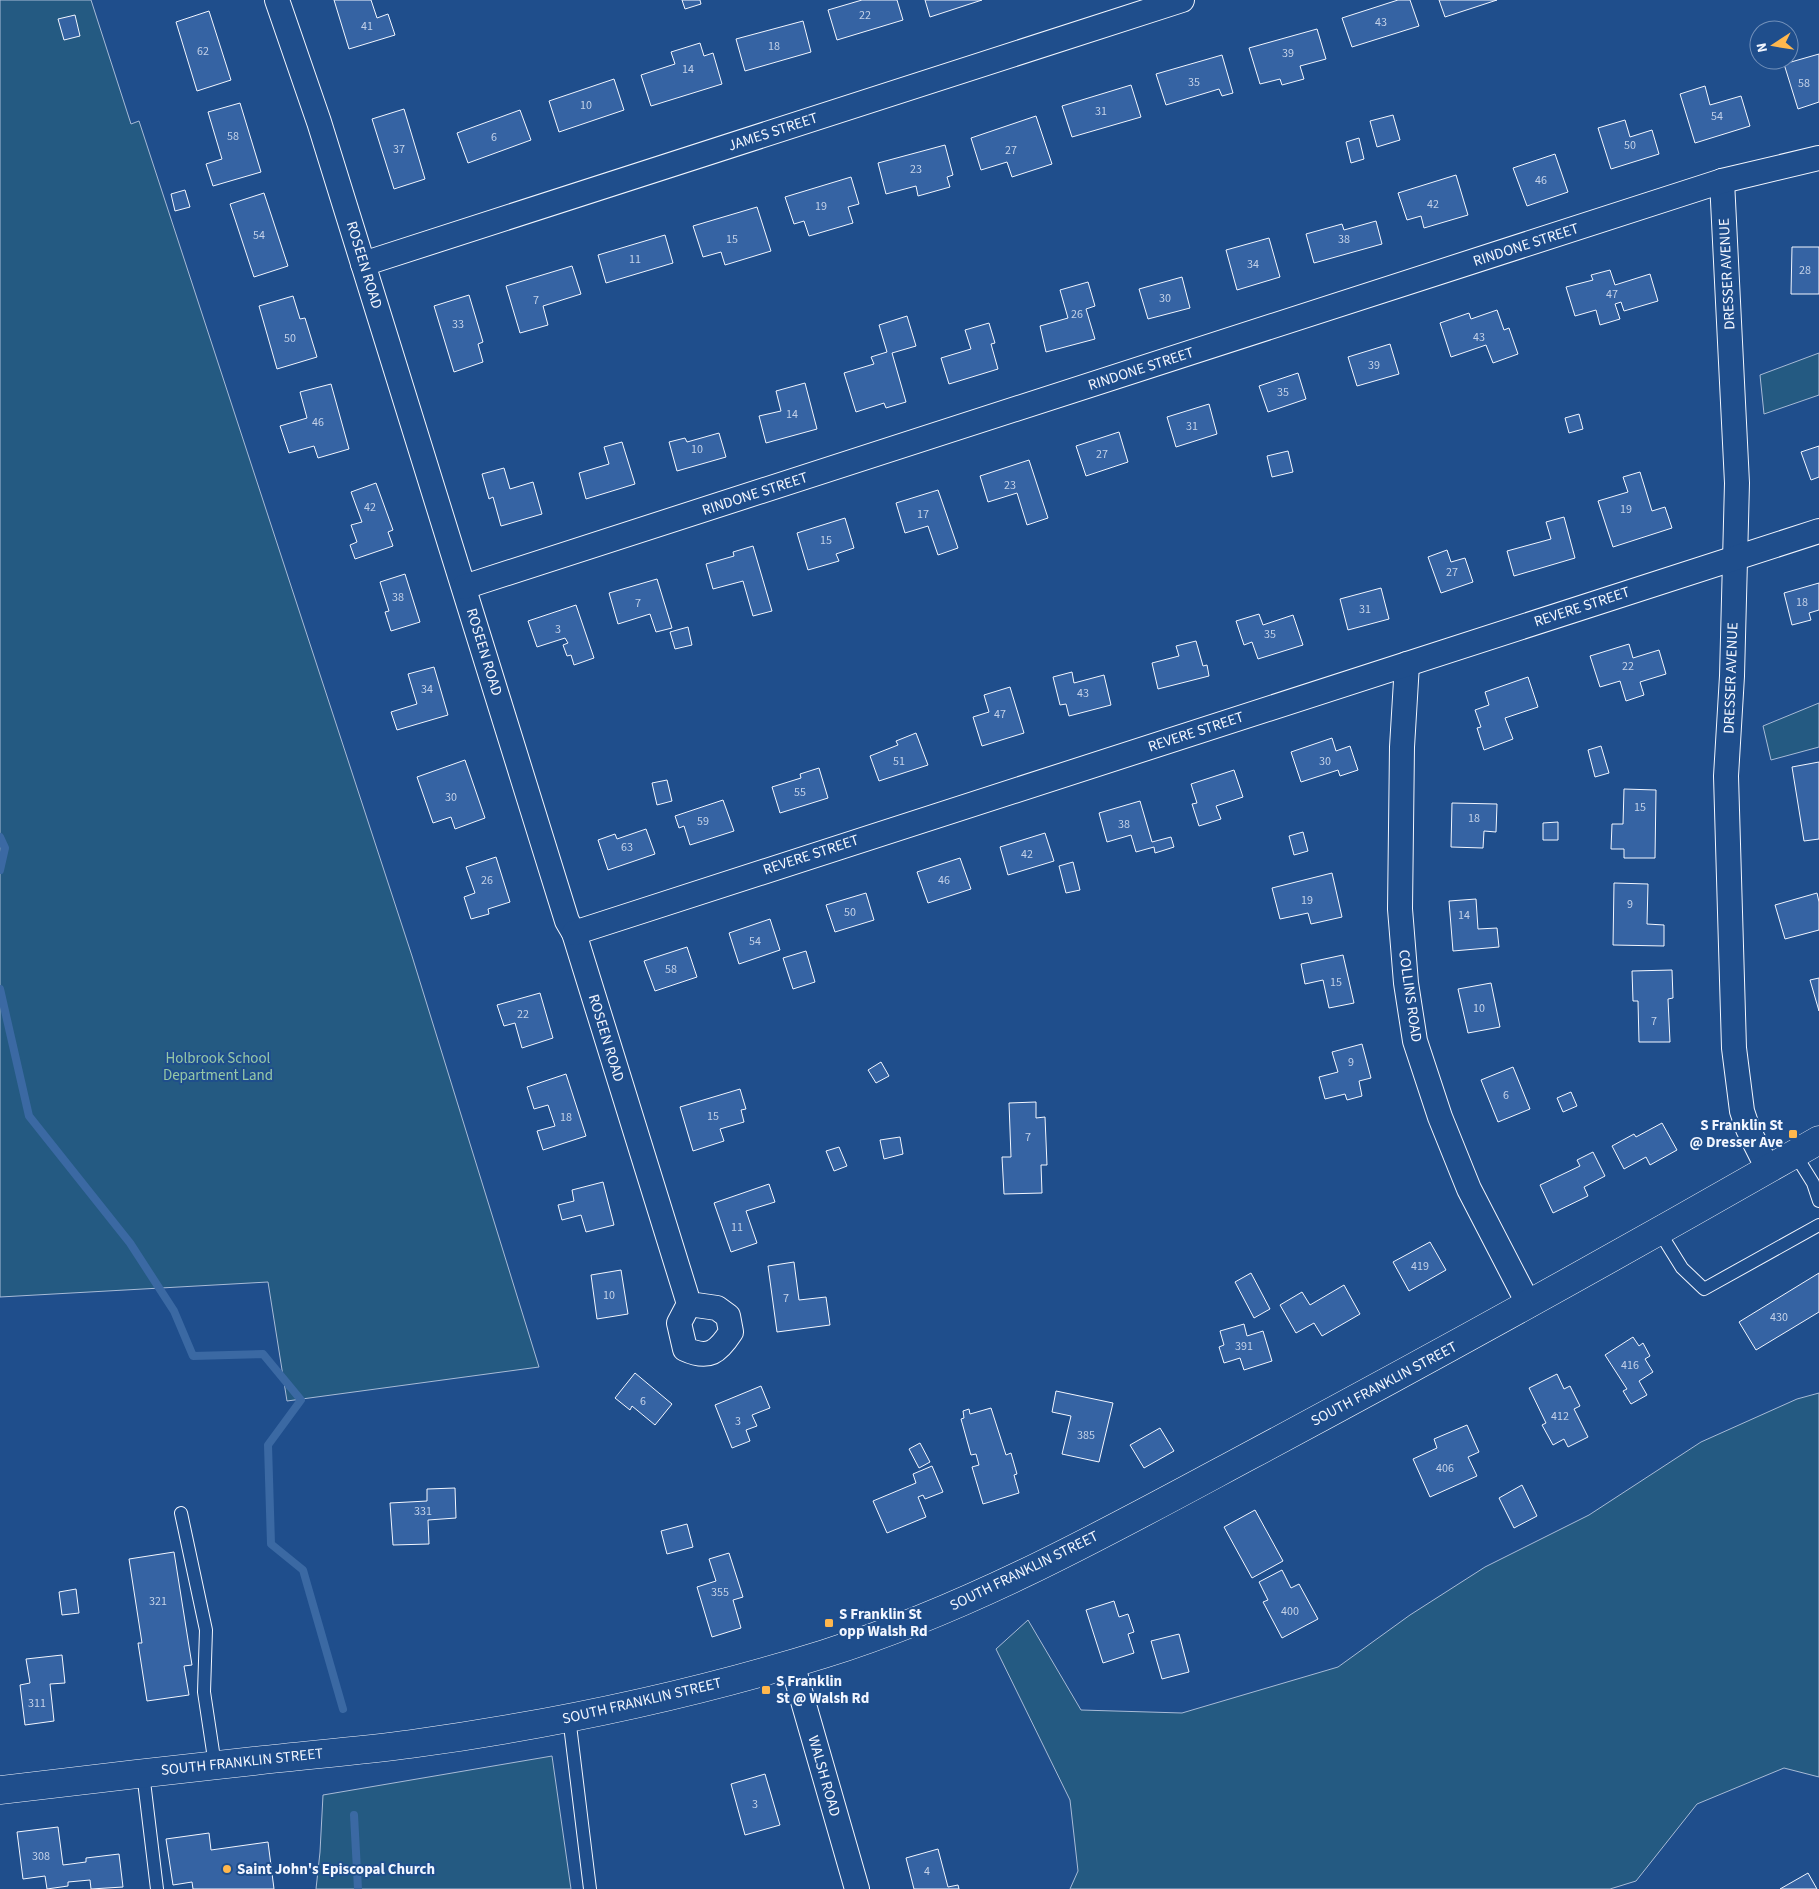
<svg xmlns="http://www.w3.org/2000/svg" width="1819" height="1889" viewBox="0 0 1819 1889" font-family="'Source Sans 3',sans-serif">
<rect width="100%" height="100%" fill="#1f4e8c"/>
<g fill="#245a82" stroke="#a8bbd7">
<polygon points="0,0 91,0 131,124 139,121 412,956 539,1367 287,1401 268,1282 0,1297"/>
<polygon points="1819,353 1819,395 1764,414 1760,375"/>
<polygon points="1819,703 1819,747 1771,760 1763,726"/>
<polygon points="1819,1393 1819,1777 1784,1768 1697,1804 1636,1881 1610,1889 1070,1889 1078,1871 1070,1800 996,1649 1028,1620 1081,1710 1182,1713 1338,1667 1410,1615 1485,1567 1589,1515 1701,1442 1797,1399"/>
<polygon points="552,1756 571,1889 316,1889 320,1852 323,1795"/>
</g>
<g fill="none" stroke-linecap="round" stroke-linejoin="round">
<g stroke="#3b69a3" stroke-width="8">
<polyline points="0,837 5,848 0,870"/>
<polyline points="0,989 29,1116 130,1243 174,1311 193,1356 263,1354 301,1400 268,1445 271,1544 303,1570 343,1709"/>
<polyline points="354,1815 358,1889"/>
</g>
</g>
<g fill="#3563a3" stroke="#f2f6ff">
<polygon points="334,0 371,0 377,18 388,14 395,35 349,49"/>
<polygon points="682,0 700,0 701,4 685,9"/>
<polygon points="862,0 897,0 903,20 837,40 828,10"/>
<polygon points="925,0 982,0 930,17"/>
<polygon points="1398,0 1410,0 1419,26 1352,47 1342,18"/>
<polygon points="1439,0 1497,0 1445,17"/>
<polygon points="209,11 231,80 197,91 176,22"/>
<polygon points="75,15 80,36 64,40 58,19"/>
<polygon points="803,21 811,52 745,71 736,39"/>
<polygon points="1317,29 1326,59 1300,66 1304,79 1282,85 1280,79 1260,84 1249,48"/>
<polygon points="700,43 704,56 713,53 722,84 651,106 641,75 675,64 671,52"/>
<polygon points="1819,54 1819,102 1798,109 1784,64"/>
<polygon points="1222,55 1233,93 1222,96 1219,89 1166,105 1156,74"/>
<polygon points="614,79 624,110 559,132 549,101"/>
<polygon points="1131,85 1141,117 1072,137 1062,106"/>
<polygon points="1705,86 1710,105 1741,96 1750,126 1695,143 1680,94"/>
<polygon points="240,103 261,172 213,186 206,164 222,159 208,112"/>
<polygon points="404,109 425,179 394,189 372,119"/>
<polygon points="520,110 531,140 468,163 457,133"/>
<polygon points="1393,115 1400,140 1377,147 1370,121"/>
<polygon points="1036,116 1052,164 1012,177 1007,162 981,170 971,138"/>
<polygon points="1625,120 1630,137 1652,130 1659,154 1611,169 1598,128"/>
<polygon points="1359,138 1364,159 1351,163 1346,142"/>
<polygon points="945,145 953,175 947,177 950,187 918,196 916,186 886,194 878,163"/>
<polygon points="1555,154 1568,192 1527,206 1513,168"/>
<polygon points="1456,175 1468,215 1424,228 1421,216 1407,220 1398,193"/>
<polygon points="851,177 859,204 848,207 853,223 809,236 804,221 794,224 785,197"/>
<polygon points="185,190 190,207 175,211 171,194"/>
<polygon points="264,193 288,266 254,277 230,204"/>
<polygon points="757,207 771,251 725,265 721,252 703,257 693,226"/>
<polygon points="1376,221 1382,244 1314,263 1306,234 1342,224 1344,230"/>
<polygon points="665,235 673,263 606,283 598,255"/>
<polygon points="1269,238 1280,277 1237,290 1226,250"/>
<polygon points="1792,247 1819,247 1819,294 1791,294"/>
<polygon points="572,266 581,294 543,306 548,325 520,333 506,286"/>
<polygon points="1610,270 1615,285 1650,274 1658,301 1624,311 1621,302 1615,304 1620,319 1600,325 1596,310 1575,316 1566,287 1593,280 1591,275"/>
<polygon points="1182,277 1190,308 1148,319 1139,289"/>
<polygon points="1088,282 1095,306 1086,309 1095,339 1046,352 1040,326 1068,318 1060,290"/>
<polygon points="469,295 483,342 478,344 483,362 454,372 434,306"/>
<polygon points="293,296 300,319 305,318 317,357 277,369 259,306"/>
<polygon points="1497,310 1504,330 1509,328 1518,354 1493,363 1486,345 1451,357 1440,323 1469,313 1471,319"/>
<polygon points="907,316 916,346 892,353 906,402 886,408 884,403 856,412 844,373 874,364 871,357 887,352 879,325"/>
<polygon points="989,323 995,343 991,344 998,369 949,384 941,358 971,349 965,330"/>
<polygon points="1390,344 1399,374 1357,386 1348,357"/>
<polygon points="1298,373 1306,399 1268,412 1259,386"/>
<polygon points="805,383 817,429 766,443 759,416 781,411 776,391"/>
<polygon points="331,384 349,449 318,458 314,446 289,453 280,426 307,418 300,392"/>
<polygon points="1209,404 1217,434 1176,447 1167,417"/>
<polygon points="1579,414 1583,429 1569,433 1565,418"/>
<polygon points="1119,432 1128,462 1086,476 1076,446"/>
<polygon points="719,433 726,457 677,471 669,442 685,438 687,442"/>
<polygon points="622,442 635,484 586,499 579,473 609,464 604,447"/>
<polygon points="1819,446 1819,477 1811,480 1801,452"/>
<polygon points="1288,451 1293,472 1272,477 1267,456"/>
<polygon points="1029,460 1048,518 1027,525 1017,493 988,502 980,476"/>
<polygon points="504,468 510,489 533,482 542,514 501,526 493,497 489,499 482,474"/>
<polygon points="1640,472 1652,511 1665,507 1672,528 1613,547 1598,501 1628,492 1623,477"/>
<polygon points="376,483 393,530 388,532 393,546 355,559 350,545 357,542 351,525 362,522 351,492"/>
<polygon points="938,490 958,548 938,555 928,526 905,533 896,503"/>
<polygon points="1564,517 1575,558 1514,576 1507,551 1551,539 1546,522"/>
<polygon points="845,518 854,548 836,554 839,561 808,570 797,533"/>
<polygon points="753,546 772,611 753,616 743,581 713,589 706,564 734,556 733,552"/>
<polygon points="1447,550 1451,562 1465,558 1473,582 1441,593 1428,557"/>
<polygon points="405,574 420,622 391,631 385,612 389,611 380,582"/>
<polygon points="657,579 672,628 656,632 650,614 618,624 609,593"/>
<polygon points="1819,583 1819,610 1809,613 1811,620 1792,625 1784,593"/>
<polygon points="1381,588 1389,619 1348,630 1340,599"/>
<polygon points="576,605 594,658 574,665 571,655 567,656 563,645 568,643 565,638 537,647 528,621"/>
<polygon points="1259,614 1263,625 1293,615 1303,645 1258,659 1252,642 1244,645 1236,621"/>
<polygon points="688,627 692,645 675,649 670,632"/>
<polygon points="1196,641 1203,666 1207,665 1209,676 1158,689 1152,663 1179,656 1176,646"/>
<polygon points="1629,644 1633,658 1659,650 1666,674 1640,682 1644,695 1626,701 1620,681 1600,687 1590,656"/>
<polygon points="434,667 448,715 397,730 391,712 417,704 408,674"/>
<polygon points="1072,672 1074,683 1104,675 1111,705 1069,716 1066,704 1060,705 1053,677"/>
<polygon points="1528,677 1538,707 1505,718 1513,739 1484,750 1477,728 1481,727 1475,710 1489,705 1485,692"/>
<polygon points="1010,687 1024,733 982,746 973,717 989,712 984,695"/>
<polygon points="916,733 928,765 879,781 870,756 898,745 896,741"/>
<polygon points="1332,738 1336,751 1350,746 1358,770 1340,776 1338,770 1301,782 1291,752"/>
<polygon points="1601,746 1609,773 1595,777 1588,750"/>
<polygon points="465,760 485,818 455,829 451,817 433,823 417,777"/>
<polygon points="1819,762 1819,839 1804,841 1792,767"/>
<polygon points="819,768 828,798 780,813 772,787 801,778 800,774"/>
<polygon points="1234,770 1243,797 1216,806 1221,819 1199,826 1192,804 1197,803 1191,784"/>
<polygon points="667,780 672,801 657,805 652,783"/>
<polygon points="1624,789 1656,790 1655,858 1624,858 1624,849 1611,849 1612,824 1623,824"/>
<polygon points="723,800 734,831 690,845 684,826 679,828 675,816"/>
<polygon points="1140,801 1152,842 1171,837 1174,847 1155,853 1154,847 1136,852 1131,835 1107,842 1099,813"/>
<polygon points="1452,803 1497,804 1496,832 1484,831 1483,848 1451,847"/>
<polygon points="1558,822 1558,840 1543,840 1543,823"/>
<polygon points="646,829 655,854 608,870 598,840 615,834 617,839"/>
<polygon points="1303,832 1308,851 1294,855 1289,836"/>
<polygon points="1045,833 1054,861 1008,875 1000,847"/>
<polygon points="496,857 510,902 488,909 489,914 471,919 464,897 475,893 466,867"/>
<polygon points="960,858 971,889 928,903 917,872"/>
<polygon points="1073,862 1080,890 1066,893 1059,866"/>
<polygon points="1332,873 1342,917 1311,924 1308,913 1280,919 1272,888"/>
<polygon points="1614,883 1648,884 1647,924 1664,925 1664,946 1613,945"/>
<polygon points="866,893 874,920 835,932 826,905"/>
<polygon points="1817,893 1819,902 1819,930 1785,939 1775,905"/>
<polygon points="1476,899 1478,929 1497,928 1499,947 1453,951 1449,901"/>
<polygon points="770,919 780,950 739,964 729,933"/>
<polygon points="687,947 697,977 655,991 644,961"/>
<polygon points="806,951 815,982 793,989 783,958"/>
<polygon points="1343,955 1354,1003 1329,1008 1323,980 1305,984 1301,964"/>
<polygon points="1672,970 1673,998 1668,999 1670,1042 1639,1042 1638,1001 1633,1001 1632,971"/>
<polygon points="1819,978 1819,1011 1810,980"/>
<polygon points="1491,983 1500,1027 1468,1033 1458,989"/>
<polygon points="540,993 553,1038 522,1048 515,1023 504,1026 497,1005"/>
<polygon points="1362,1044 1371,1078 1359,1081 1362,1096 1347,1100 1345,1094 1325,1099 1319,1077 1338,1072 1332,1052"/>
<polygon points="881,1062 889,1076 876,1083 868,1070"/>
<polygon points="1513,1067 1530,1109 1498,1122 1481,1080"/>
<polygon points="566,1074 586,1136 543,1150 537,1131 555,1126 548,1105 534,1109 527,1087"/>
<polygon points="740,1089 746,1109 741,1110 744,1122 720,1129 724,1141 693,1151 680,1107"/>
<polygon points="1571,1092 1577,1106 1563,1112 1557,1098"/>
<polygon points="1036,1102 1036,1118 1045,1117 1047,1165 1041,1165 1042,1193 1004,1194 1002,1157 1011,1157 1009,1103"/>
<polygon points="1662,1123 1677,1150 1650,1165 1646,1157 1624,1169 1612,1146 1634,1134 1636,1137"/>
<polygon points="900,1137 903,1154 884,1159 880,1140"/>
<polygon points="839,1147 847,1166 834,1171 826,1151"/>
<polygon points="1593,1152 1605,1176 1584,1187 1588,1196 1553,1213 1540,1185 1580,1166 1577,1160"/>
<polygon points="603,1182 614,1225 586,1232 581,1215 562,1220 558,1205 574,1201 572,1190"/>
<polygon points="769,1184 775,1202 746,1211 757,1243 731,1252 714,1203"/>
<polygon points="1430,1242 1446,1270 1409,1291 1393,1262"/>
<polygon points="794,1262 799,1300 826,1297 830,1325 777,1332 768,1266"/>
<polygon points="621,1270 628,1314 597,1319 591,1275"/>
<polygon points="1251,1273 1270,1309 1254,1318 1235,1282"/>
<polygon points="1819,1273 1819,1312 1756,1350 1739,1322"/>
<polygon points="1344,1285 1360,1314 1322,1336 1314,1323 1296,1333 1280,1305 1302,1292 1310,1305"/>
<polygon points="1244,1324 1247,1336 1263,1331 1272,1361 1244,1370 1240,1358 1224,1363 1219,1347 1224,1345 1220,1331"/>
<polygon points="1633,1337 1639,1346 1643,1343 1650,1356 1645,1359 1653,1372 1639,1381 1647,1395 1631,1404 1623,1391 1627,1389 1605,1355"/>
<polygon points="635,1373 672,1404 655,1425 632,1406 630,1410 615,1398"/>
<polygon points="1557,1374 1564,1389 1570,1386 1580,1406 1574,1409 1588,1437 1568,1447 1564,1439 1553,1445 1542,1425 1546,1423 1529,1388"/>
<polygon points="761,1386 770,1408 752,1415 757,1426 746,1430 750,1441 732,1448 715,1405"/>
<polygon points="1056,1391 1113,1403 1099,1462 1062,1454 1071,1416 1052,1412"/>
<polygon points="991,1408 1006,1455 1011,1453 1017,1474 1014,1475 1019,1493 983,1504 972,1467 979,1465 976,1454 971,1455 961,1419 964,1418 963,1411 969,1409 970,1414"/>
<polygon points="1467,1425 1479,1452 1468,1457 1477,1476 1430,1497 1413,1459 1437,1448 1434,1439"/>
<polygon points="1160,1428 1174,1451 1144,1468 1130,1445"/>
<polygon points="920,1443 930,1462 919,1468 909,1449"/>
<polygon points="932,1466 943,1492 925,1499 923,1495 918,1497 926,1517 887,1533 873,1501 916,1483 913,1474"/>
<polygon points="1522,1485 1537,1516 1514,1528 1499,1498"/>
<polygon points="455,1488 456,1518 428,1520 429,1544 393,1545 390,1503 427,1501 427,1489"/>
<polygon points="1255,1510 1283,1561 1252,1578 1224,1527"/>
<polygon points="687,1524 693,1547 667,1554 661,1531"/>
<polygon points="174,1552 192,1665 184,1666 189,1695 147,1701 138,1643 142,1643 129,1559"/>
<polygon points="729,1553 743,1597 733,1600 741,1628 712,1637 697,1587 716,1581 709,1559"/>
<polygon points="1282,1570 1291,1588 1299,1584 1318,1619 1282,1638 1263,1602 1268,1600 1259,1582"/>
<polygon points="76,1589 79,1613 62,1615 59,1592"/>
<polygon points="1114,1601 1119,1617 1128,1614 1134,1632 1128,1634 1134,1653 1103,1663 1086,1610"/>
<polygon points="1179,1634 1189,1672 1162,1679 1151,1641"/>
<polygon points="62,1655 65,1683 50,1684 54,1721 25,1725 20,1685 30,1683 26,1659"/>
<polygon points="765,1774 780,1825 745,1835 731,1784"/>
<polygon points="58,1827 63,1865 86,1862 86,1858 119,1854 123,1887 91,1889 90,1880 68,1882 68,1886 47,1889 45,1876 23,1879 17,1832"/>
<polygon points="209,1833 211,1850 268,1842 274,1889 193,1889 192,1882 173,1885 166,1839"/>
<polygon points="938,1849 948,1887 958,1885 959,1889 914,1889 906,1858"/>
<polygon points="1808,1873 1817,1889 1780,1889"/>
</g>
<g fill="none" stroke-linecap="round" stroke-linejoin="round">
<defs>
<g id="lane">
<polyline points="1795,1154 1813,1183 1819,1201"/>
<polyline points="1659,1231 1682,1268 1704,1289 1819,1225"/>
<polyline points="181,1513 206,1630 204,1692 215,1765"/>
<polyline points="569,1717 590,1889"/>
<polyline points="143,1773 157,1889"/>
</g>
<g id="street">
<path d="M 277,0 L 319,122 L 567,921 L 574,933 L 689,1304 L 679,1323 L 685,1349 C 709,1360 718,1352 731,1332 L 728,1316 L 717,1308 L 689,1304"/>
<polyline points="1722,181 1737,483 1732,676 1726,776 1734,1048 1742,1111 1748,1129 1768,1169"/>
<polyline points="363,264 1182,0"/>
<polyline points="464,587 1722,181 1819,158"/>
<polyline points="1407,664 1402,747 1400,909 1406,983 1415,1041 1440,1117 1469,1189 1529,1305"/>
<polyline points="574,933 1819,531"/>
<polyline points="792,1663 857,1889"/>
</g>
<path id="secondary" d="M 0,1790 C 85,1780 169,1770 254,1761 C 306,1755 359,1751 411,1744 C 550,1725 689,1696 824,1654 C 974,1607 1113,1529 1251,1455 C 1442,1353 1631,1248 1819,1140"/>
</defs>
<use href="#lane" stroke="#f2f6ff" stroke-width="14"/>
<use href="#street" stroke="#f2f6ff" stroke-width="26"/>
<use href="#secondary" stroke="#f2f6ff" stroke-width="29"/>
<use href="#lane" stroke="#1f4e8c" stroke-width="12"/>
<use href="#street" stroke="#1f4e8c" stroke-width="24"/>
<use href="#secondary" stroke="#1f4e8c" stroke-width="28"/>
</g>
<g fill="#ffb74d" stroke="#1f4e8c" stroke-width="2">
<rect x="1788" y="1129" width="10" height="10" rx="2.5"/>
<rect x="824" y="1618" width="10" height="10" rx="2.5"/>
<rect x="761" y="1685" width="10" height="10" rx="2.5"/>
<circle cx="227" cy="1869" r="5"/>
</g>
<g text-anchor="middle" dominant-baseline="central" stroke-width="4" stroke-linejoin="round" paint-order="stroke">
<g font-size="12" fill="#c3d1e8">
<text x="865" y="15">22</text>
<text x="1381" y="22">43</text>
<text x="367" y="26">41</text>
<text x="774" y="46">18</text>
<text x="203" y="51">62</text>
<text x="1288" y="53">39</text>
<text x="688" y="69">14</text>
<text x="1194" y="82">35</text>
<text x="1804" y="83">58</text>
<text x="586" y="105">10</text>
<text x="1101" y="111">31</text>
<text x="1717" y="116">54</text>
<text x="233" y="136">58</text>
<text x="494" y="137">6</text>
<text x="1630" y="145">50</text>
<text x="399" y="149">37</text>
<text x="1011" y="150">27</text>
<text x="916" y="169">23</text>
<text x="1541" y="180">46</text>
<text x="1433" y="204">42</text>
<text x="821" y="206">19</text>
<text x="259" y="235">54</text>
<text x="732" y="239">15</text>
<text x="1344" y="239">38</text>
<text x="635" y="259">11</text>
<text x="1253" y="264">34</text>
<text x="1805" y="270">28</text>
<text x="1612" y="294">47</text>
<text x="1165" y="298">30</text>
<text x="536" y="300">7</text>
<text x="1077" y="314">26</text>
<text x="458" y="324">33</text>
<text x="1479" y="337">43</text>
<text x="290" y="338">50</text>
<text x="1374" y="365">39</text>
<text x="1283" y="392">35</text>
<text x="792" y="414">14</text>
<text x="318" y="422">46</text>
<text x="1192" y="426">31</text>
<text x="697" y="449">10</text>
<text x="1102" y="454">27</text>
<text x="1010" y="485">23</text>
<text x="370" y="507">42</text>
<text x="1626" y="509">19</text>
<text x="923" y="514">17</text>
<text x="826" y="540">15</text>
<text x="1452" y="572">27</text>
<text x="398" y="597">38</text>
<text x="1802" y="602">18</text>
<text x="638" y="603">7</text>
<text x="1365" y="609">31</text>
<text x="558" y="629">3</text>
<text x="1270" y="634">35</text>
<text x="1628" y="666">22</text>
<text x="427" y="689">34</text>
<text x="1083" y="693">43</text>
<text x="1000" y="714">47</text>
<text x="899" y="761">51</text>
<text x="1325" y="761">30</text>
<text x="800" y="792">55</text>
<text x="451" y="797">30</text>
<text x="1640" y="807">15</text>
<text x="1474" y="818">18</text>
<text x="703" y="821">59</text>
<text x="1124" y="824">38</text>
<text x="627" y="847">63</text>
<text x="1027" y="854">42</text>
<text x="487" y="880">26</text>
<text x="944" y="880">46</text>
<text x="1307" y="900">19</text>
<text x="1630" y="904">9</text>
<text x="850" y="912">50</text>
<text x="1464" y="915">14</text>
<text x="755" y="941">54</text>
<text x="671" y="969">58</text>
<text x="1336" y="982">15</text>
<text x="1479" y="1008">10</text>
<text x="523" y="1014">22</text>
<text x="1654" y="1021">7</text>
<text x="1351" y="1062">9</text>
<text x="1506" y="1095">6</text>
<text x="713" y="1116">15</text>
<text x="566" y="1117">18</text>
<text x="1028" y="1137">7</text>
<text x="737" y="1227">11</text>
<text x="1420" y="1266">419</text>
<text x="609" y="1295">10</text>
<text x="786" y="1298">7</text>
<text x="1779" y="1317">430</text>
<text x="1244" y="1346">391</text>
<text x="1630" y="1365">416</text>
<text x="643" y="1401">6</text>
<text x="1560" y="1416">412</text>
<text x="738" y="1421">3</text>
<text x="1086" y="1435">385</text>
<text x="1445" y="1468">406</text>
<text x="423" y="1511">331</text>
<text x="720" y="1592">355</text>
<text x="158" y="1601">321</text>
<text x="1290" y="1611">400</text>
<text x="37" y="1703">311</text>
<text x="755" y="1804">3</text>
<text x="41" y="1856">308</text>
<text x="927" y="1871">4</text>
</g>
<g font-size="15" fill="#f2f6ff" stroke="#1f4e8c">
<text transform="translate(773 132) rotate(-18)">JAMES STREET</text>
<text transform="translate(1526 245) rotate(-18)">RINDONE STREET</text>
<text transform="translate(364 265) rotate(73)">ROSEEN ROAD</text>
<text transform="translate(1727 274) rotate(-93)">DRESSER AVENUE</text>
<text transform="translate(1141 369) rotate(-18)">RINDONE STREET</text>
<text transform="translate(755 494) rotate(-18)">RINDONE STREET</text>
<text transform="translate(1582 607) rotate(-18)">REVERE STREET</text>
<text transform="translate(484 652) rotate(73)">ROSEEN ROAD</text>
<text transform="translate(1731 678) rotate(-88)">DRESSER AVENUE</text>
<text transform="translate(1196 732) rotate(-18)">REVERE STREET</text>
<text transform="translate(811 855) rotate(-18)">REVERE STREET</text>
<text transform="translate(1410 996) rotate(82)">COLLINS ROAD</text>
<text transform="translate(606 1038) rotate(73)">ROSEEN ROAD</text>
<text transform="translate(1384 1384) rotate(-28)">SOUTH FRANKLIN STREET</text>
<text transform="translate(1024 1571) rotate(-26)">SOUTH FRANKLIN STREET</text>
<text transform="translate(642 1701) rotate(-13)">SOUTH FRANKLIN STREET</text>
<text transform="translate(242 1762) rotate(-6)">SOUTH FRANKLIN STREET</text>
<text transform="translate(824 1776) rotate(74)">WALSH ROAD</text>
</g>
<g font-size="15" fill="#97c8a6" stroke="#1f4e8c">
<text x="218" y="1058">Holbrook School<tspan x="218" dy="17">Department Land</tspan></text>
</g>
<g font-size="15" font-weight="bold" fill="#f2f6ff" stroke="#1f4e8c" text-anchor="start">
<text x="1783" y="1125" text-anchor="end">S Franklin St<tspan x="1783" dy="17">@ Dresser Ave</tspan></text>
<text x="839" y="1614">S Franklin St<tspan x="839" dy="17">opp Walsh Rd</tspan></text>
<text x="776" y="1681">S Franklin<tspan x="776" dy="17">St @ Walsh Rd</tspan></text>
<text x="237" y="1869">Saint John's Episcopal Church</text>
</g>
</g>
<g transform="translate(1774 45) rotate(258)"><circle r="24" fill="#1f4e8c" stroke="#7391ba"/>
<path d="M0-4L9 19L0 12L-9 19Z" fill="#ffb74d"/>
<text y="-8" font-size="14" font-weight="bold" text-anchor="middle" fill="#f2f6ff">N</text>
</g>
</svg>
